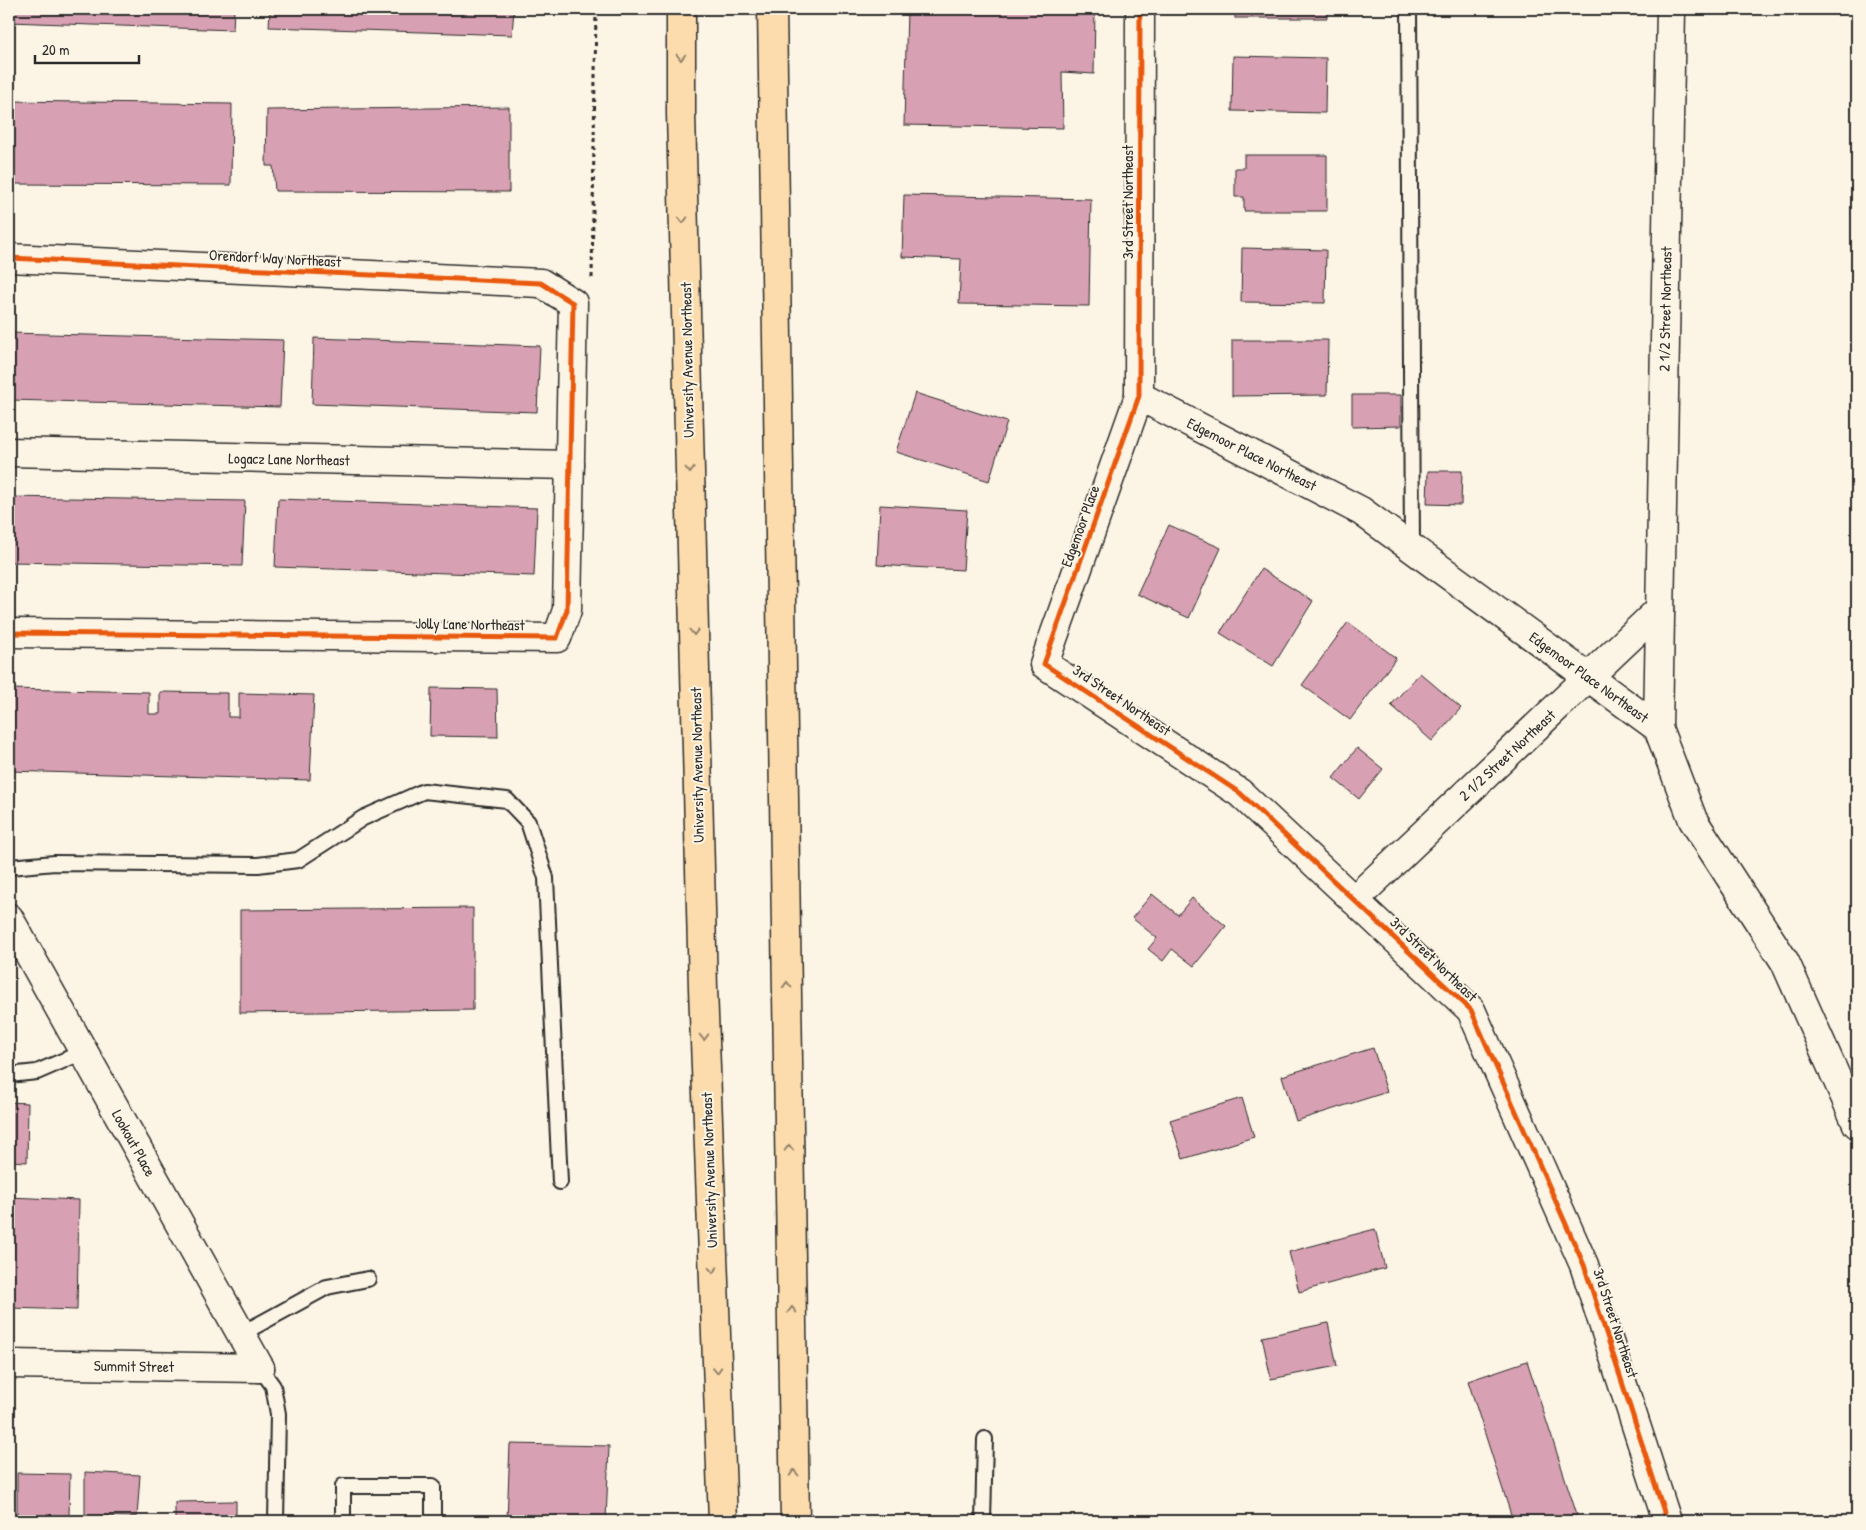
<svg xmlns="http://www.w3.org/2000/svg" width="1866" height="1530" viewBox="0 0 1866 1530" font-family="'Patrick Hand',sans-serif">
<rect width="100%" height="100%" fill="#fcf5e5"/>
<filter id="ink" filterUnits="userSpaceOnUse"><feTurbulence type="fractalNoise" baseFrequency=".02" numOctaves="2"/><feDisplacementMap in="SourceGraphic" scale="10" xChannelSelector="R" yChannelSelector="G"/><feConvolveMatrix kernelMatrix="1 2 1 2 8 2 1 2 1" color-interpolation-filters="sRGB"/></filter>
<g filter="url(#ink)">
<g fill="#d8a0b3" stroke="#2b2b2b">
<polygon points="9,9 234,9 233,30 9,22"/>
<polygon points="270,9 514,9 512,35 269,27"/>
<polygon points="907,9 1095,9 1094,74 1062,72 1063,128 904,125"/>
<rect x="1235" y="9" width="92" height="9"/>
<polygon points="1233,56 1326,58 1325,113 1232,111"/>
<polygon points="9,101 232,104 231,185 9,184"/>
<polygon points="509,107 509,192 275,191 273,166 266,166 267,110"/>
<polygon points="1244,155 1327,155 1327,211 1244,211 1244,197 1235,197 1235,168 1244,168"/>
<polygon points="904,195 1091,199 1089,306 959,304 961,259 902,257"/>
<polygon points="1242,248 1326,250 1325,303 1241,302"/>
<polygon points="9,333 283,340 280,407 9,400"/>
<polygon points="314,338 540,346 537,412 312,404"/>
<polygon points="1232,340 1328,340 1327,395 1232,396"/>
<polygon points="915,393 1007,422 989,481 896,452"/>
<polygon points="1352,395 1401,395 1401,426 1352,427"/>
<polygon points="1428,471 1462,471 1461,505 1427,504"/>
<polygon points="9,497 245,501 242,566 9,562"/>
<polygon points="278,499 537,508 534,576 275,567"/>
<polygon points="880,505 967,510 963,570 877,565"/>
<polygon points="1169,525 1221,548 1189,618 1137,594"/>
<polygon points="1261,569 1313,601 1273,666 1220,633"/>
<polygon points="1348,622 1396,658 1350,720 1302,685"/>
<polygon points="1420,673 1461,708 1432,741 1391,705"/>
<polygon points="431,688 497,689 498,737 430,736"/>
<polygon points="9,689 149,692 149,714 160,714 160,692 228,693 228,717 239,717 239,693 314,695 310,780 9,771"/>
<polygon points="1357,748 1383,769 1359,799 1333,778"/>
<polygon points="1152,894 1178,915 1192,898 1226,926 1194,966 1172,949 1163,961 1148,949 1157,938 1132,918"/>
<polygon points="473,908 473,1010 240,1013 240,910"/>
<polygon points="1373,1048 1387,1092 1296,1121 1282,1076"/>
<polygon points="1242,1098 1254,1137 1183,1159 1170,1120"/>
<polygon points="9,1102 28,1103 27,1162 9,1161"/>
<polygon points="9,1197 79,1200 77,1310 9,1308"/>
<polygon points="1375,1229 1385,1268 1299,1292 1289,1252"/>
<polygon points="1328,1323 1337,1366 1271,1379 1262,1337"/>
<polygon points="1527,1361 1577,1515 1557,1521 1513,1521 1468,1381"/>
<polygon points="510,1444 609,1446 606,1521 507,1521"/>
<polygon points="85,1472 140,1475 137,1517 85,1516"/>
<polygon points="17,1473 70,1474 69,1516 17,1515"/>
<polygon points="236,1501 236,1521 175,1521 175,1502"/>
</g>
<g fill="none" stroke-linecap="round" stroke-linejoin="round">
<defs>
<g id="service">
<polyline points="1409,9 1412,548"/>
<polyline points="9,867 55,863 258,865 298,860 363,818 424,791 507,800 528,822 546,878 560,1182"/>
<polyline points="9,1075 37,1072 83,1052"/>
<polyline points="241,1334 327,1287 368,1279"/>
<polyline points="260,1368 273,1386 278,1414 276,1521"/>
<polyline points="343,1521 343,1486 433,1486 433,1521"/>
<polyline points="983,1521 985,1439"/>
</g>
<g id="minor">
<polyline points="1140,9 1139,396 1044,664 1240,793 1471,1010 1584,1265 1667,1521"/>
<polyline points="9,258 541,283 573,303 567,610 557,638 9,633"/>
<polyline points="1139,396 1361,511 1658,728 1693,820 1785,962 1857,1124"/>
<polyline points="9,452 570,465"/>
<polyline points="1658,728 1671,9"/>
<polyline points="1354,900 1660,609"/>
<polyline points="9,918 260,1368"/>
<polyline points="9,1364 260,1368"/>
</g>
<g id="primary">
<polyline points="681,9 681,113 703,988 723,1521"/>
<polyline points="772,9 795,1521"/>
</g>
</defs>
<use href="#service" stroke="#2b2b2b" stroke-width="18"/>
<use href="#minor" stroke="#2b2b2b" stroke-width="31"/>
<use href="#primary" stroke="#2b2b2b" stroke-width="31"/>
<polyline stroke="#2b2b2b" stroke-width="3" stroke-dasharray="4 4" stroke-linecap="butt" points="592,278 596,9"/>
<use href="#service" stroke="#fcf5e5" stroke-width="14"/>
<use href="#minor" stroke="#fcf5e5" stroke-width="28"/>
<use href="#primary" stroke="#fcdcac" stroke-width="28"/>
<defs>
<g id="cycleway">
<polyline points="1140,9 1139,396 1044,664 1240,793 1471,1010 1584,1265 1667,1521"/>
<polyline points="9,258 541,283 573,303 567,610 557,638 9,633"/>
</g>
</defs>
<use href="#cycleway" stroke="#fcf5e5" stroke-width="8"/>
<use href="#cycleway" stroke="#e8590c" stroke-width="5"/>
</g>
<defs><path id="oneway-chevron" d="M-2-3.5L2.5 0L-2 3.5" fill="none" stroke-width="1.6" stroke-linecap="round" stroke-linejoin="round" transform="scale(1.25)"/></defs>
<g stroke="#94846c">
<use href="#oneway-chevron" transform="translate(681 57) rotate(90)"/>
<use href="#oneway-chevron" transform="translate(683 220) rotate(89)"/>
<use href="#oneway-chevron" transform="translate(690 470) rotate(89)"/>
<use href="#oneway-chevron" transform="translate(694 632) rotate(89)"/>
<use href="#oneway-chevron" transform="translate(787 985) rotate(-91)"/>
<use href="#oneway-chevron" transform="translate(704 1037) rotate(88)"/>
<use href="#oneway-chevron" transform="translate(789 1148) rotate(-91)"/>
<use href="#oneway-chevron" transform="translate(713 1270) rotate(88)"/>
<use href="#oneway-chevron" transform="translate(792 1310) rotate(-91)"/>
<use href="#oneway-chevron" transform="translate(717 1370) rotate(88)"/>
<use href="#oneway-chevron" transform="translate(794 1473) rotate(-91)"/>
</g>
</g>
<g text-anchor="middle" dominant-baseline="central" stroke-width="4" stroke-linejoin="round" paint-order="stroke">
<g font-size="15" fill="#2b2b2b" stroke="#fcf5e5">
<text transform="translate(1127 202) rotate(-90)">3rd Street Northeast</text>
<text transform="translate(275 258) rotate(3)">Orendorf Way Northeast</text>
<text transform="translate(1665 309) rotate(-89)">2 1/2 Street Northeast</text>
<text transform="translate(687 360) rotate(-91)">University Avenue Northeast</text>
<text transform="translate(1252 454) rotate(27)">Edgemoor Place Northeast</text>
<text transform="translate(289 459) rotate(1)">Logacz Lane Northeast</text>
<text transform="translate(1080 526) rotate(-70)">Edgemoor Place</text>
<text transform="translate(470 624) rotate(1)">Jolly Lane Northeast</text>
<text transform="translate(1589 677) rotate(36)">Edgemoor Place Northeast</text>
<text transform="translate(1122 700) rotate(34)">3rd Street Northeast</text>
<text transform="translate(1507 755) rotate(-43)">2 1/2 Street Northeast</text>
<text transform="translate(697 765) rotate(-91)">University Avenue Northeast</text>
<text transform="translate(1434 959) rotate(44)">3rd Street Northeast</text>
<text transform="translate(134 1143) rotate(61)">Lookout Place</text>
<text transform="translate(709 1170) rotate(-92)">University Avenue Northeast</text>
<text transform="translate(1616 1323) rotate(72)">3rd Street Northeast</text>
<text transform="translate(134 1366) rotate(1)">Summit Street</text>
</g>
</g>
<rect width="1866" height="1530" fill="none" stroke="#fcf5e5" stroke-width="30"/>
<rect x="15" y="15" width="1836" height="1500" fill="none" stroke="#2b2b2b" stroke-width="2" filter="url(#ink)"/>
<path d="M35 55v8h104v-8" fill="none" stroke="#2b2b2b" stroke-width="2.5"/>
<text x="42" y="55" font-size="15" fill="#2b2b2b" stroke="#fcf5e5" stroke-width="4" paint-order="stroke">20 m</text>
</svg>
